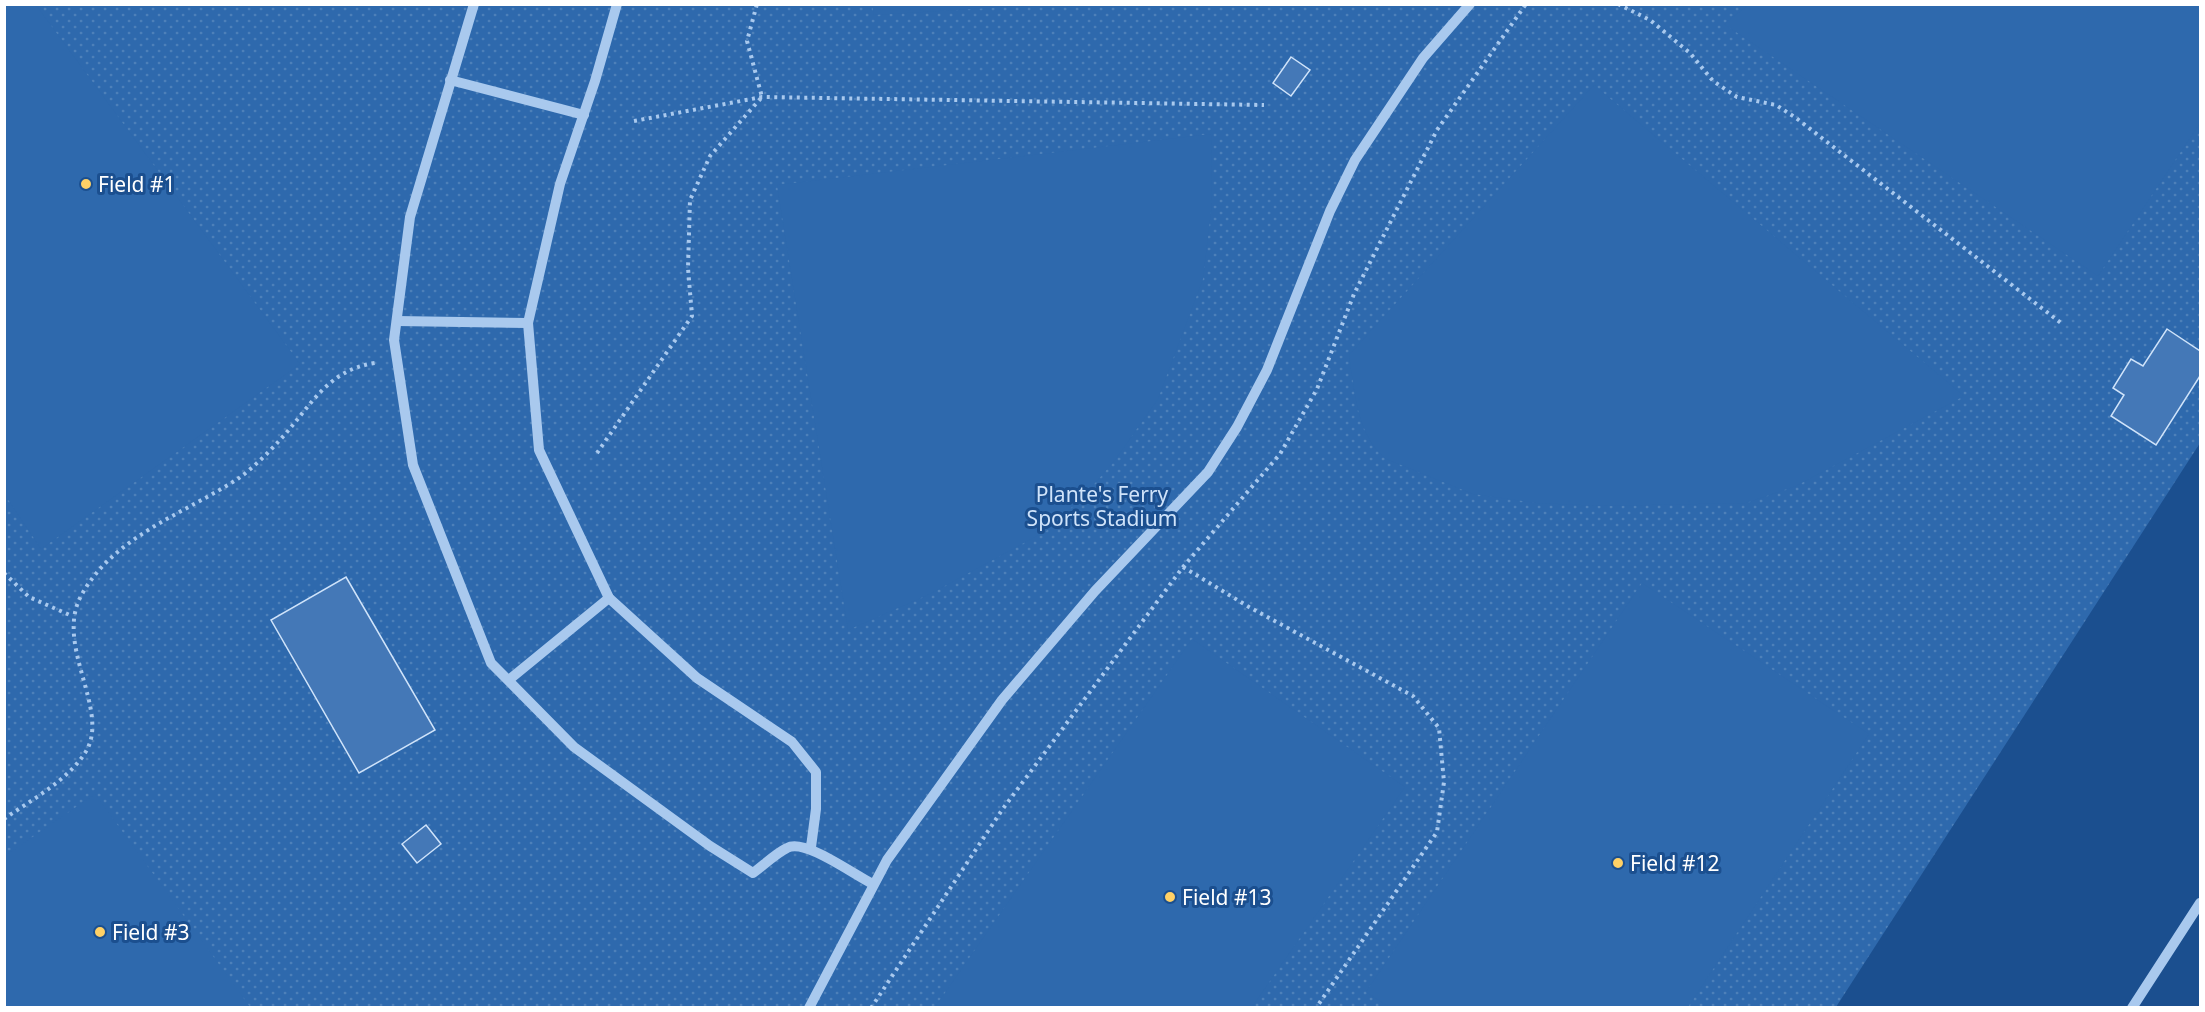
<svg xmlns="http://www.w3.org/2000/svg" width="2205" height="1012" viewBox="0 0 2205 1012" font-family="'Noto Sans',sans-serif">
<defs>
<pattern id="park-dots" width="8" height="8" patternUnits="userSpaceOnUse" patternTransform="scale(1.5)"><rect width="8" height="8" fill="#2e69ad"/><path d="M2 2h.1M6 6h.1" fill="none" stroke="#4d80b9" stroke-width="1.8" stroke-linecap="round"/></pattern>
</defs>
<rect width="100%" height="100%" fill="#1b4f8f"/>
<polygon fill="url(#park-dots)" points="5,5 2200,5 2200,443 1836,1007 5,1008"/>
<g fill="#2e69ad">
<polygon points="4,5 36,5 300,364 41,549 5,495"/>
<polygon points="872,5 872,4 1040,5 874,15"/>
<polygon points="1748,5 2200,5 2200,123 2098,276 1724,24"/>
<path d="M 1594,85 L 1964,396 L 1796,486 L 1746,503 L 1603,506 L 1536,503 L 1473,494 L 1386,459 C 1356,434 1355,392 1349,355 Z"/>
<polygon points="1211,134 1212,203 1203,279 1158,399 1115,460 1083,497 1046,531 930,594 848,630 777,185"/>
<polygon points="1642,583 1869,734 1688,1007 1389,1007 1366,992"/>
<polygon points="1192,639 1405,787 1252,1007 935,1007"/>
<polygon points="95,794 250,1007 5,1007 5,856"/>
</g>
<g fill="#4478b7" stroke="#cfe3fa" stroke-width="1.5">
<polygon points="1291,57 1310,70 1291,96 1273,83"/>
<polygon points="2167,329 2200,351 2200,376 2156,445 2111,416 2124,395 2113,388 2131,359 2143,366"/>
<polygon points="346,577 435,730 359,773 271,620"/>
<polygon points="426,825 441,844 417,863 402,844"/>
</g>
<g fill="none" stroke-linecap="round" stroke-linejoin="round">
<g stroke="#a9c9ee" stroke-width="4" stroke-dasharray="3 4.5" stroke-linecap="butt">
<polyline points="1561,4 1599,4"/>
<polyline points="1618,4 1650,20 1690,53 1713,81 1737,97 1776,105 1796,118 2061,323"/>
<polyline points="634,121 762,97 1264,105"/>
<polyline points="597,453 692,316 688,268 690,200 710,156 762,97 747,41 757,4"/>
<polyline points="1183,567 1249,607 1413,696 1439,728 1444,782 1437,832 1316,1008"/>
<polyline points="4,573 29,597 72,616"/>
<path d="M 4,819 C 31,800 67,781 85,753 C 112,712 54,646 81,596 C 113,536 186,513 239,478 C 253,468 268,453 279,441 C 310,408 326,370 375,363"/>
<polyline points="871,1008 1002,810 1183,567 1280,454 1317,389 1354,294 1437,130 1526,4"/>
</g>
<g stroke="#a9c9ee" stroke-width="10">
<path d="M 474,4 L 410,217 L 394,340 L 413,465 L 491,663 L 574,747 L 710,846 L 753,873 C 764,865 775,854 787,848 C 805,838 854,875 873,884"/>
<polyline points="617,4 595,81 560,184 528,323 539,450 609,598 697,678 792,742 816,772 816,809 811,847"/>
<polyline points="450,80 584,115"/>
<polyline points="397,321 528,323"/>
<polyline points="510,679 609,598"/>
<polyline points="809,1008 887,860 1002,700 1095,591 1208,472 1237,427 1267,370 1330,211 1355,160 1423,58 1470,4"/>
<polyline points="2132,1008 2200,903"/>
</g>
</g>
<g fill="#ffd166" stroke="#1b4f8f" stroke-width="2">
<circle cx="86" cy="184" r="6"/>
<circle cx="1618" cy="863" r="6"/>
<circle cx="1170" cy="897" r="6"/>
<circle cx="100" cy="932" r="6"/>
</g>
<g text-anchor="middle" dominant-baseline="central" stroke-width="6" stroke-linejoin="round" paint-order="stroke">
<g font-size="21" fill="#fff" stroke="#1b4f8f" text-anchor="start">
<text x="98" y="184">Field #1</text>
<text x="1630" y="863">Field #12</text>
<text x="1182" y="897">Field #13</text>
<text x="112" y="932">Field #3</text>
</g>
<g font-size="21" fill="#cfe3fa" stroke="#1b4f8f">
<text x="1102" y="494">Plante's Ferry<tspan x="1102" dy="24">Sports Stadium</tspan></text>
</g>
</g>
<rect width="2205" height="1012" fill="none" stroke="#ffffff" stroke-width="12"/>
</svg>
